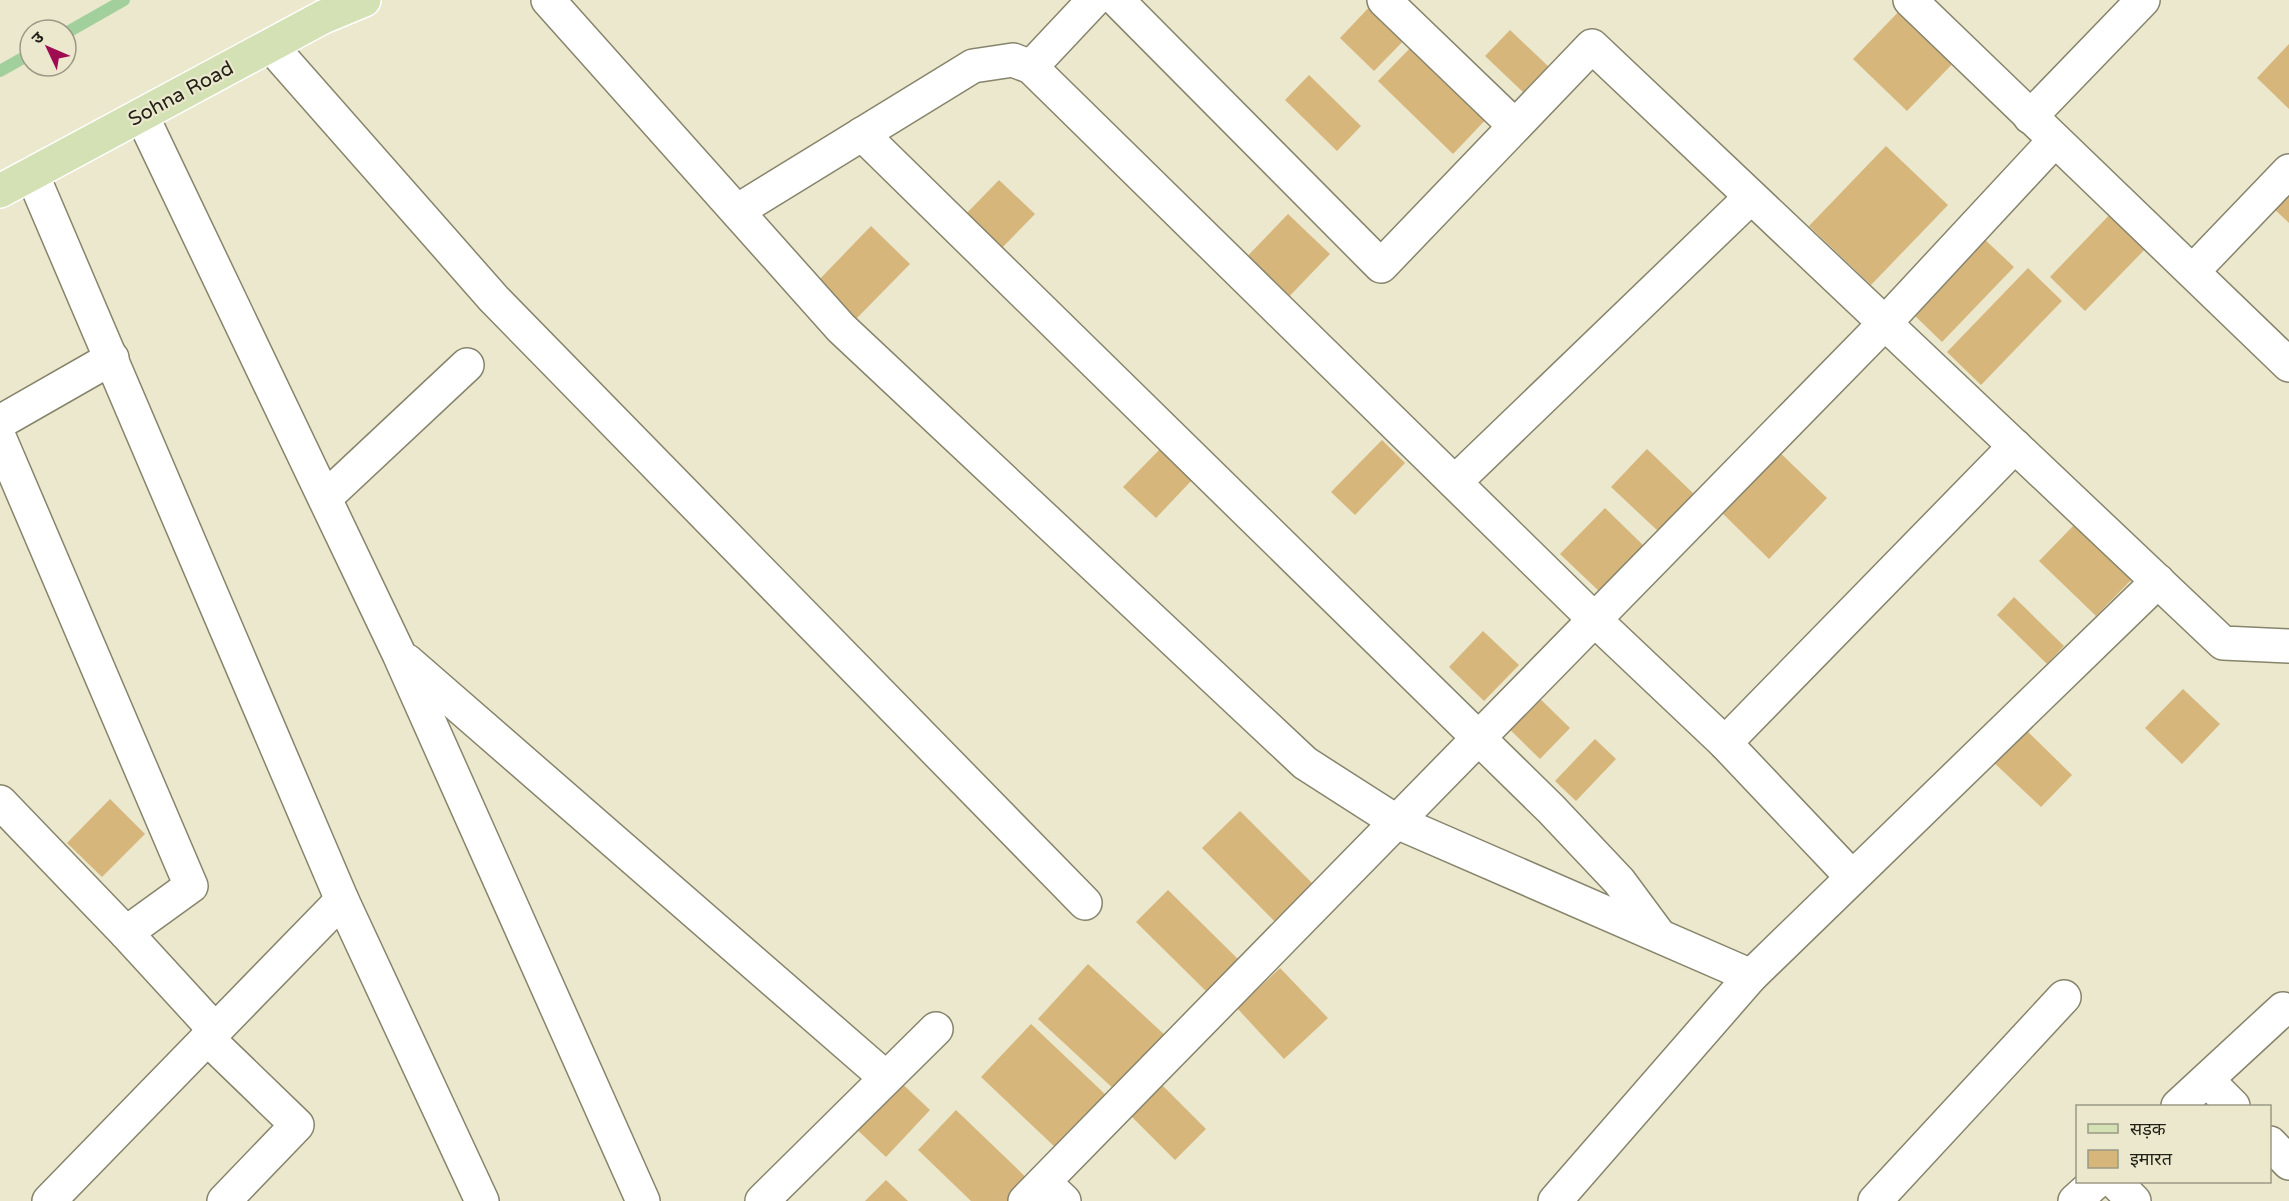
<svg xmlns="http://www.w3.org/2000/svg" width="2289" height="1201" viewBox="0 0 2289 1201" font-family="'Varela Round','Noto Sans Devanagari',sans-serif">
<rect width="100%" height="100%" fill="#ebe8cd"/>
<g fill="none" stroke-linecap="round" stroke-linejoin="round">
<g stroke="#a2d09d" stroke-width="12">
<polyline points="66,33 124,0"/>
<polyline points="0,71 30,54"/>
</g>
</g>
<g fill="#d7b67b">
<polygon points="1376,0 1413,31 1374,71 1340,38"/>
<polygon points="1906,4 1960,56 1907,111 1853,59"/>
<polygon points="1510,30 1549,67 1524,93 1485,56"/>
<polygon points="1417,41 1492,113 1453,154 1378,81"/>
<polygon points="2289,44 2289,109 2257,78"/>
<polygon points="1309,75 1361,126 1337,151 1285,100"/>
<polygon points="1886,146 1948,205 1871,285 1809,226"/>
<polygon points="999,180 1035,214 997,253 961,219"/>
<polygon points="2289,191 2289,223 2273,208"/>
<polygon points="2115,209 2151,243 2085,311 2050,277"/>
<polygon points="1288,214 1330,254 1281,305 1239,265"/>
<polygon points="871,226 910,264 856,319 817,282"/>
<polygon points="1981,236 2014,267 1942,342 1910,311"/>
<polygon points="2028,268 2062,301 1981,385 1947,352"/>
<polygon points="1382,440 1405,463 1355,515 1331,492"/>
<polygon points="1771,444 1827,498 1769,559 1713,504"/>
<polygon points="1160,449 1192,480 1156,518 1123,487"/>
<polygon points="1647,449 1695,495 1659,532 1611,487"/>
<polygon points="1605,508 1646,548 1602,594 1560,554"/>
<polygon points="2077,522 2134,577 2096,616 2039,561"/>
<polygon points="2014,597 2064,646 2047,664 1997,615"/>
<polygon points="1483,631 1519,665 1484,701 1449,667"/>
<polygon points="1529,688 1570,728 1540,759 1499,719"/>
<polygon points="2183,689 2220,724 2182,764 2145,728"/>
<polygon points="2020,724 2072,775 2041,807 1988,757"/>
<polygon points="1595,739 1616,759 1576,801 1555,781"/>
<polygon points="110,799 145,834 102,877 67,843"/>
<polygon points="1240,811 1322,893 1283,930 1202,848"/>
<polygon points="1168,890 1247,968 1215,1000 1136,922"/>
<polygon points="1088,964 1167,1037 1117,1092 1038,1019"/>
<polygon points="1280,968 1328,1018 1284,1059 1237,1008"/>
<polygon points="1031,1024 1107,1096 1056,1148 981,1077"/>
<polygon points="895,1077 930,1110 886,1157 851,1124"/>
<polygon points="1157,1080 1206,1129 1175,1160 1127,1112"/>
<polygon points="956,1110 1033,1184 1017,1201 971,1201 918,1150"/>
<polygon points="886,1180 908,1201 865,1201"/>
</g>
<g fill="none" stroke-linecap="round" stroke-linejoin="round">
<defs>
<g id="minor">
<polyline points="548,0 841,328 1305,763 1397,822 1751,976"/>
<polyline points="1117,0 1381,266 1592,46 2223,643 2289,646"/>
<polyline points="1384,0 1515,126"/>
<polyline points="1910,0 2289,365"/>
<polyline points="271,46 494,299 1085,903"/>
<polyline points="1031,67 1094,0"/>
<polyline points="142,116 399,654 643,1201"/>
<polyline points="2030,117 2143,0"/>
<polyline points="862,134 1551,809 1619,881 1659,935"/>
<polyline points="32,174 342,900 482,1201"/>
<polyline points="737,211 973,66 1013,60 1031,67 1595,620 1725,743 1852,877"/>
<polyline points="2193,271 2289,171"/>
<polyline points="0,422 112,358"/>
<polyline points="0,439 191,886 126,933"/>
<polyline points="1455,482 1751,197"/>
<polyline points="325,498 467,365"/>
<polyline points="407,661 886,1078"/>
<polyline points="1725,743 2015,446"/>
<polyline points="0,802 126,933 215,1030"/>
<polyline points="207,1038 297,1125 224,1201"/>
<polyline points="2207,1080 2233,1106"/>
<polyline points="2178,1106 2283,1009"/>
<polyline points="2270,1143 2289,1163"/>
<polyline points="1044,1182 1064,1201"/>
<polyline points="2115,1182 2134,1201"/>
<polyline points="49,1201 342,900"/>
<polyline points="762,1201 936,1029"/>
<polyline points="1025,1201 1885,323 2055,140"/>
<polyline points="1555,1201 1751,976 2158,581"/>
<polyline points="1875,1201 2064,997"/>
<polyline points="2075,1201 2096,1182"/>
</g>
<polyline id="major" points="0,191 323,17 364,0"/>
</defs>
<use href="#minor" stroke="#87846c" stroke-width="36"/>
<use href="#major" stroke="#fff" stroke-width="36"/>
<use href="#minor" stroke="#fff" stroke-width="33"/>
<use href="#major" stroke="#d4e1b5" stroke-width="33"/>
</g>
<g text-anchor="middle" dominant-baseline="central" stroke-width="4.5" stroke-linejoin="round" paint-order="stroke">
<g font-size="20" fill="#232218" stroke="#ebe8cd">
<text transform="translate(181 94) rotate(-28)">Sohna Road</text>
</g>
</g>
<rect x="2076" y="1105" width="195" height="78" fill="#ebe8cd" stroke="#9b9985" stroke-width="1.5"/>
<rect x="2088" y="1124" width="30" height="9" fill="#d4e1b5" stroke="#9b9985" stroke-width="1.5"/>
<text x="2130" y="1135" font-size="18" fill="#232218">सड़क</text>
<rect x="2088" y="1150" width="30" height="18" fill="#d7b67b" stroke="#9b9985" stroke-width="1.5"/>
<text x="2130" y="1165" font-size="18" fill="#232218">इमारत</text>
<g transform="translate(48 48) rotate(314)"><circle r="28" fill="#ebe8cd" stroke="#9b9985" stroke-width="1.5"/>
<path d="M0-4.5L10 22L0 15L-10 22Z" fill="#a00c52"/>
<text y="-9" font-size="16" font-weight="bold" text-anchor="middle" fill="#232218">उ</text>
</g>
</svg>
